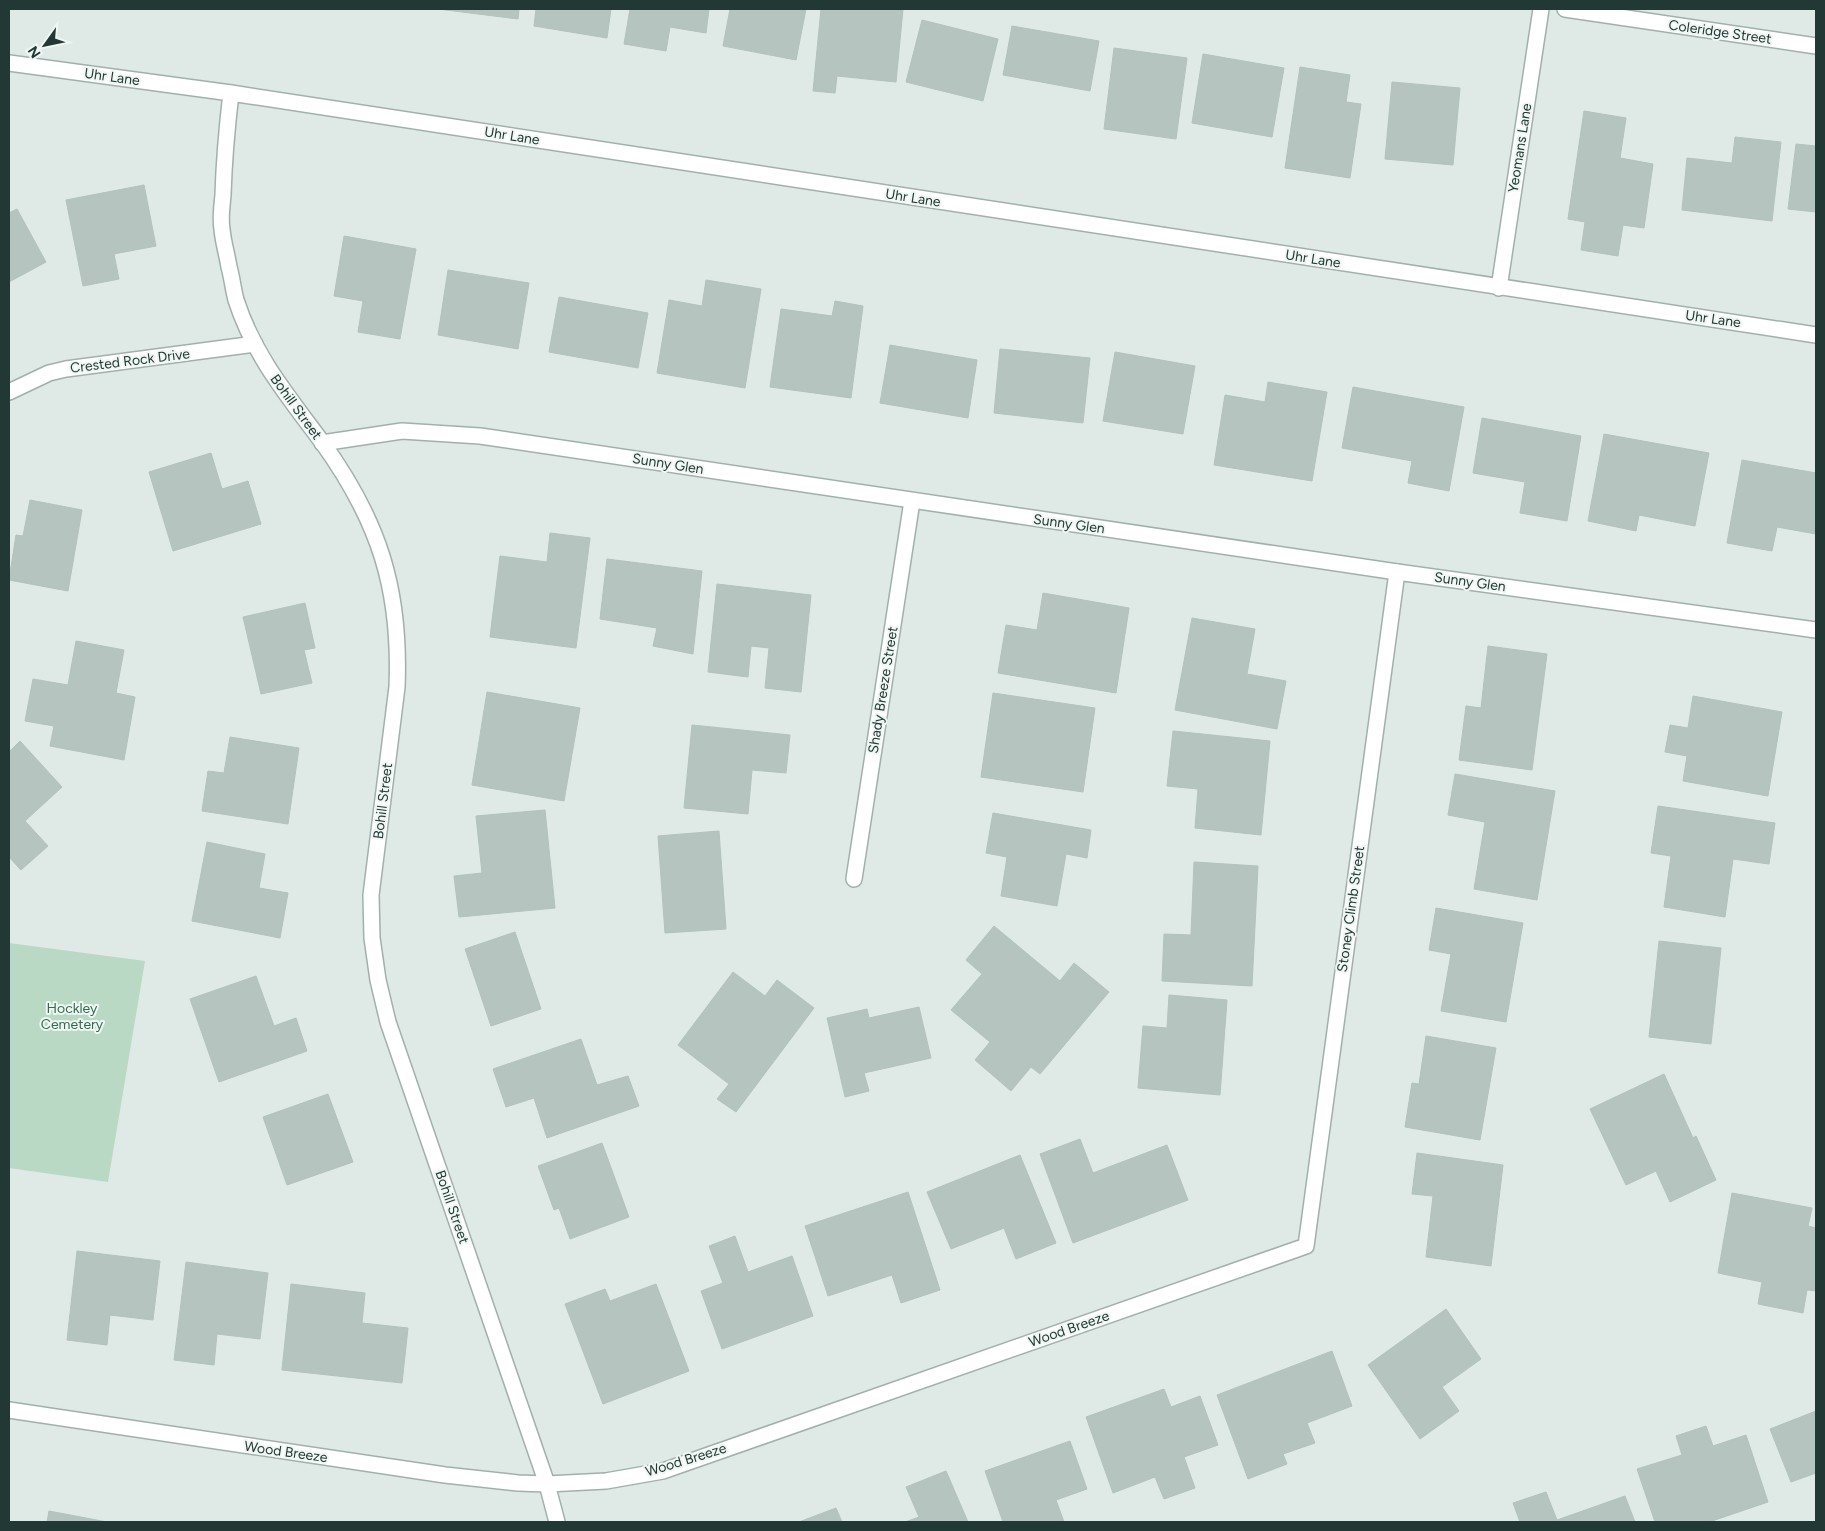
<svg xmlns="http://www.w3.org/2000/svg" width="1825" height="1531" viewBox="0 0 1825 1531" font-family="Figtree,sans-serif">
<rect width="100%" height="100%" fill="#dfe9e6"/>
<polygon fill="#b9d9c5" points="9,943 145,961 108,1182 9,1168"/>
<g fill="#b5c4bf" stroke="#b2c2bd">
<polygon points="438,9 519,9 518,19"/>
<polygon points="536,9 611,9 607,38 534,26"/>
<polygon points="630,9 709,9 706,33 670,27 666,51 624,44"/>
<polygon points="730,9 806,9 796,60 723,46"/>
<polygon points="821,9 903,9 896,82 837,76 835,93 813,91"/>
<polygon points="922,20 998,39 983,101 906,82"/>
<polygon points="1012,26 1099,41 1090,91 1003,75"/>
<polygon points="1114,48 1187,58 1176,139 1104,129"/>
<polygon points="1203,54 1284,68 1272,137 1192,123"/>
<polygon points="1300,67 1350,75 1346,102 1361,104 1350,178 1285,168"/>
<polygon points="1392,82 1460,88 1453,165 1385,159"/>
<polygon points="1584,111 1626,118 1620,158 1653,164 1644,228 1623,225 1618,256 1581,250 1585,222 1568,219"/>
<polygon points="1735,137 1781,142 1772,221 1682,210 1687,158 1732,163"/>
<polygon points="1796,144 1816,146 1816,212 1788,209"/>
<polygon points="144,185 156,246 114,254 119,279 83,286 66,200"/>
<polygon points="17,209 46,262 9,282 9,213"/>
<polygon points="344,236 416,249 400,339 358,332 363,301 334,296"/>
<polygon points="448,270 529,283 518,349 438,335"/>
<polygon points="706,280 761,289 745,388 657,373 669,300 702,306"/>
<polygon points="559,297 648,313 638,368 549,352"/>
<polygon points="835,301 863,306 851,398 770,387 781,309 832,316"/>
<polygon points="890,345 977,360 968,418 880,403"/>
<polygon points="1000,349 1090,358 1083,423 994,413"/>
<polygon points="1115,352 1195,366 1183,434 1103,421"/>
<polygon points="1268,382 1327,392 1312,481 1214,465 1225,395 1265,402"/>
<polygon points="1353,387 1464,407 1449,491 1408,483 1412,461 1342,448"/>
<polygon points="1482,418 1581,436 1567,521 1520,513 1525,482 1473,473"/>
<polygon points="1604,434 1709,453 1695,526 1639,515 1636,531 1588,521"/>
<polygon points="211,453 222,489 248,481 261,524 173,551 149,472"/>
<polygon points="1742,460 1816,473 1816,534 1777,527 1772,551 1727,543"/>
<polygon points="30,500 82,510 68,591 9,580 16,535 23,536"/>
<polygon points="550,533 590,538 576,648 490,637 500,556 547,562"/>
<polygon points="607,559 702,571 693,654 653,646 657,628 600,619"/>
<polygon points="717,584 811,595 801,692 765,688 769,648 751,646 748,677 708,672"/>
<polygon points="1043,593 1129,608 1116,693 998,673 1006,625 1037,630"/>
<polygon points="305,603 315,648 304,650 312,683 261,694 243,617"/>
<polygon points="1192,618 1255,629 1247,674 1286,681 1277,729 1175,710"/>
<polygon points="76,641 124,650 116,693 135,697 124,760 50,746 54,726 25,721 33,679 68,685"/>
<polygon points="1488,646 1547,654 1532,770 1459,760 1466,706 1481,708"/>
<polygon points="487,692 580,708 564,801 472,785"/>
<polygon points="993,693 1095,708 1083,792 981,777"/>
<polygon points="1693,696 1782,712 1768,796 1683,781 1687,756 1665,752 1670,725 1688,728"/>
<polygon points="692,725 790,735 786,773 752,770 748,814 684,808"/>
<polygon points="1173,731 1270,741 1261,835 1195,828 1198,789 1167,786"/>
<polygon points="230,737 299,748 288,824 202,811 208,771 224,773"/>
<polygon points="20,741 62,787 25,821 48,846 21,870 9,857 9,752"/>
<polygon points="1455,774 1555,791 1537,900 1474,889 1485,822 1448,815"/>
<polygon points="1658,806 1775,823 1769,864 1733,859 1725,917 1664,907 1671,856 1651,853"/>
<polygon points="545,810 555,908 459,917 454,876 482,873 476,816"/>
<polygon points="993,813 1091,830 1087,858 1066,854 1057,906 1001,896 1007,857 986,853"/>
<polygon points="719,831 726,929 665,933 658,836"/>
<polygon points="207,842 265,854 259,888 288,893 280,938 192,921"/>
<polygon points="1194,862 1258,866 1252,986 1162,981 1164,934 1191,935"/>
<polygon points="1436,908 1523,923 1506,1022 1441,1011 1451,954 1429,950"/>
<polygon points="994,926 1060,981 1074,963 1109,992 1040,1074 1031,1067 1011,1091 975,1060 990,1042 951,1010 982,974 966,960"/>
<polygon points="515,932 541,1009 491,1026 465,949"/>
<polygon points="1659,941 1721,948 1711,1044 1649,1037"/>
<polygon points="733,972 765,996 777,980 814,1008 736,1112 717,1099 729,1084 678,1045"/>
<polygon points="256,976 274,1026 296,1018 307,1051 219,1082 190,999"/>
<polygon points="1169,995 1227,1000 1220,1095 1138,1088 1143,1026 1167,1028"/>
<polygon points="919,1007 931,1058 864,1073 869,1091 845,1097 827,1018 867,1009 869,1018"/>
<polygon points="1426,1036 1496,1048 1480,1140 1405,1127 1412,1083 1419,1084"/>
<polygon points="581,1039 597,1085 628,1076 639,1106 547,1138 534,1098 506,1107 493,1069"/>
<polygon points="1664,1074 1693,1138 1696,1136 1716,1180 1670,1202 1656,1171 1626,1185 1590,1109"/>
<polygon points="328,1094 353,1162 287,1185 263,1117"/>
<polygon points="1080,1139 1093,1173 1167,1145 1188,1200 1073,1243 1040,1154"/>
<polygon points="602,1143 629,1217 570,1239 559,1208 554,1210 538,1166"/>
<polygon points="1417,1153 1503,1165 1491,1266 1426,1257 1433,1196 1412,1194"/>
<polygon points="1020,1155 1056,1243 1016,1259 1004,1228 951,1249 927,1192"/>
<polygon points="908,1192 940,1290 901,1303 892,1275 828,1296 805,1226"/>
<polygon points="1732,1193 1812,1208 1808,1226 1816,1228 1816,1291 1807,1290 1803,1313 1758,1304 1762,1282 1718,1273"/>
<polygon points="735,1236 748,1272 792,1256 813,1316 722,1349 701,1291 723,1283 709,1246"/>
<polygon points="77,1251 160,1261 153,1320 110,1315 107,1345 67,1340"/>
<polygon points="186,1262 268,1273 260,1339 217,1334 214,1365 174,1360"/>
<polygon points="291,1284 365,1293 362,1323 408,1328 402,1383 282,1370"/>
<polygon points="656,1284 689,1371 603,1404 565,1304 605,1289 610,1301"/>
<polygon points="1446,1309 1481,1359 1442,1387 1459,1411 1420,1439 1368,1365"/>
<polygon points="1332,1351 1352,1406 1307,1423 1315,1443 1283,1454 1287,1464 1248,1479 1217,1395"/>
<polygon points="1164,1389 1171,1407 1200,1396 1218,1445 1184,1457 1195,1488 1164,1499 1155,1477 1113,1493 1086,1417"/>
<polygon points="1816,1411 1816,1473 1791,1482 1770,1429"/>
<polygon points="1706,1426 1713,1446 1746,1435 1768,1502 1709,1522 1655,1522 1637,1469 1682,1455 1676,1436"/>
<polygon points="1070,1441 1087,1489 1056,1500 1064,1522 1003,1522 985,1471"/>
<polygon points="946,1471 968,1522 905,1522 919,1517 906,1487"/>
<polygon points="1546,1492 1557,1520 1625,1496 1635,1522 1520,1522 1513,1503"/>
<polygon points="836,1508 842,1522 799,1522"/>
<polygon points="49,1511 107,1522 47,1522"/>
</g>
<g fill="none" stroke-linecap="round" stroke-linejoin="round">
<defs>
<g id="minor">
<polyline points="1565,9 1816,46"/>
<path d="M 231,93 C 227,127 224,161 223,195 C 222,206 220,219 222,229 C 223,242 227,254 229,267 C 232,277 233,289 236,300 C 254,356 288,396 322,442 C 379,521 401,589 397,687 L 371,895 L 372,938 L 378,980 L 388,1022 L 547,1484 L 557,1522"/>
<polyline points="1499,288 1541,9"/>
<polyline points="9,392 49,373 66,369 255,344"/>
<polyline points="322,443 402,431 480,436 1397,572 1816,630"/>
<polyline points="854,879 912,501"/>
<polyline points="9,1410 445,1475 518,1483 547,1484 606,1481 663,1471 1306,1246 1397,572"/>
</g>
<polyline id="tertiary" points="9,63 231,93 1816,335"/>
</defs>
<use href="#minor" stroke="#a2b0ad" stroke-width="18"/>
<use href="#tertiary" stroke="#a2b0ad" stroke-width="18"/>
<use href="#minor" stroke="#fff" stroke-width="15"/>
<use href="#tertiary" stroke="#fff" stroke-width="15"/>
</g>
<g text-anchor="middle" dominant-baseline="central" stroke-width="4" stroke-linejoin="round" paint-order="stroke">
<g font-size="14" fill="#213834" stroke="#eff6f3">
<text transform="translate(1720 32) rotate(8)">Coleridge Street</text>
<text transform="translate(112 77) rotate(8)">Uhr Lane</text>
<text transform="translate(512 136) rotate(9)">Uhr Lane</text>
<text transform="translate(1520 148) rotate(-81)">Yeomans Lane</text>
<text transform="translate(913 198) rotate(9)">Uhr Lane</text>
<text transform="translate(1313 259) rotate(9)">Uhr Lane</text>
<text transform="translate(1713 319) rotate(8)">Uhr Lane</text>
<text transform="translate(130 361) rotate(-7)">Crested Rock Drive</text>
<text transform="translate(296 407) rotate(54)">Bohill Street</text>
<text transform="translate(668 464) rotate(9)">Sunny Glen</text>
<text transform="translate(1069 524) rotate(8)">Sunny Glen</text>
<text transform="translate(1470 582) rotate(8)">Sunny Glen</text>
<text transform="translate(883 690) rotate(-81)">Shady Breeze Street</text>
<text transform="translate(383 801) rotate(-83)">Bohill Street</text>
<text transform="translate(1351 909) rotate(-82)">Stoney Climb Street</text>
<text transform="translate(452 1207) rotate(71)">Bohill Street</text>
<text transform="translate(1069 1329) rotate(-19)">Wood Breeze</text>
<text transform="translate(286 1452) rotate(8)">Wood Breeze</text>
<text transform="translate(686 1460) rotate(-17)">Wood Breeze</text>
</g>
<g font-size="14" fill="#2f6b4c" stroke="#eff6f3">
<text x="72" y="1008">Hockley<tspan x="72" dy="16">Cemetery</tspan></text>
</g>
</g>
<rect width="1825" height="1531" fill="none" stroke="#213834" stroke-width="20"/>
<g transform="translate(45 45) rotate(237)" stroke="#eff6f3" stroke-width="4" paint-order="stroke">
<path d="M0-4L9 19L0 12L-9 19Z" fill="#213834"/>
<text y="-8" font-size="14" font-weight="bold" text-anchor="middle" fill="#213834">N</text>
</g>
</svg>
